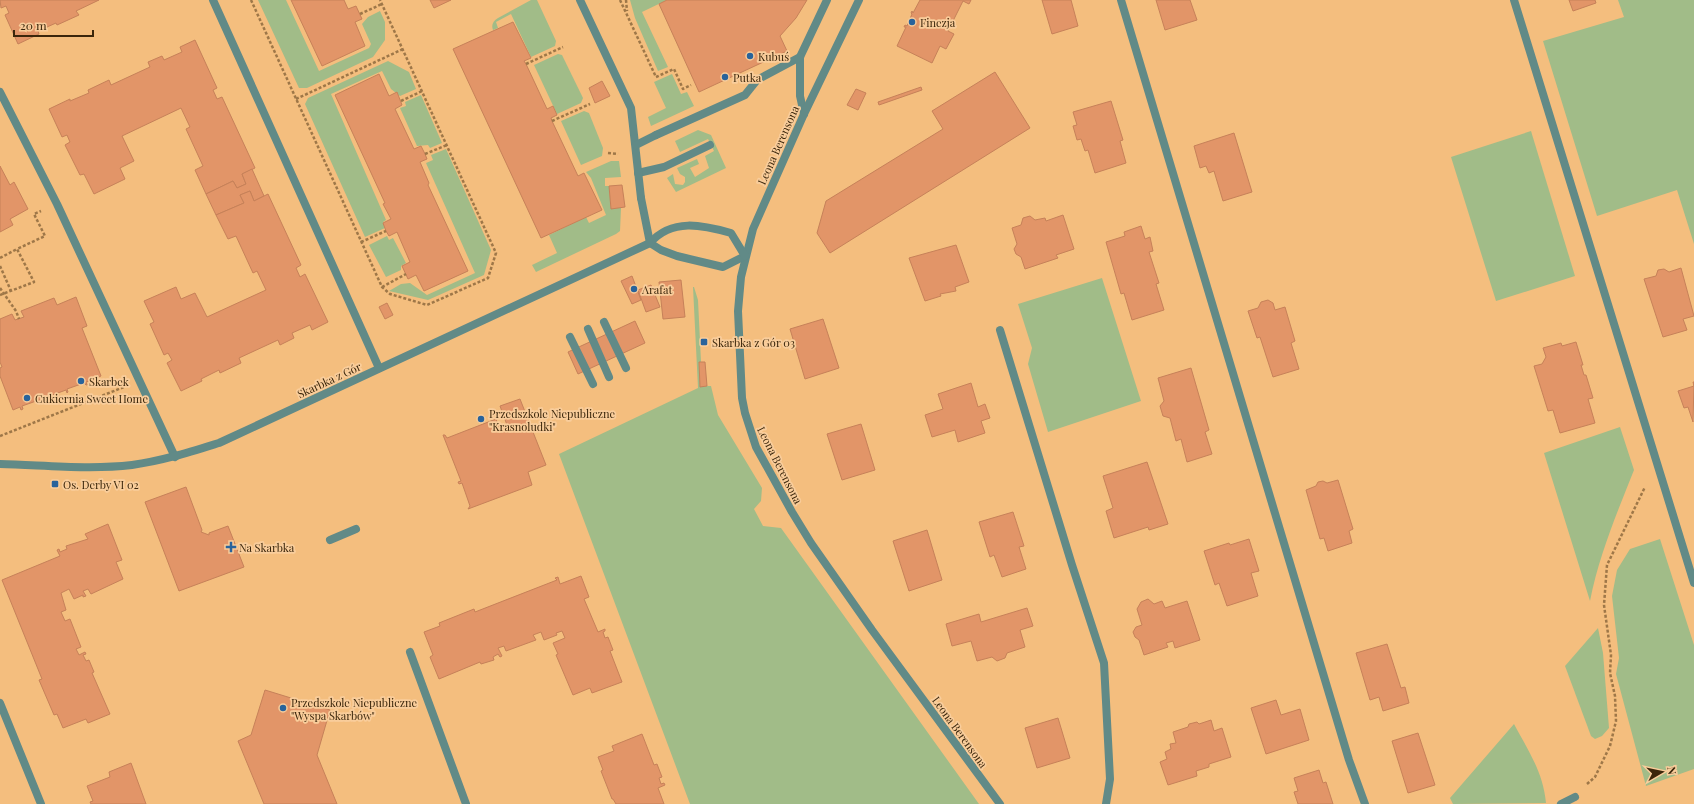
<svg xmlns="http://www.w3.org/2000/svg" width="1694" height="804" viewBox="0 0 1694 804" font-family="'Playfair Display',serif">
<rect width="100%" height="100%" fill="#f4be7e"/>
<g fill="#a1bc88">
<polygon points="258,0 286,0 319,71 369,48 371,44 362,24 368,17 380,11 385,22 385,40 373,57 307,88 299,88"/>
<path d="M 531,0 L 537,0 L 556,41 L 555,46 L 531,57 L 511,14 L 496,22 L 498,28 L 493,30 C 491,25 493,21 498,18 Z"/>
<polygon points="630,0 667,0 642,12 668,67 658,71 635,18"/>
<polygon points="1618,0 1694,0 1694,244 1677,190 1597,216 1543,41 1624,17"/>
<polygon points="558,54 562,55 583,98 581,103 557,114 534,65"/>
<polygon points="388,61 409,72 416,89 400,96 391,89 382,71 331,94 386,220 383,222 385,228 365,237 305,104 308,98"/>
<polygon points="672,74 681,94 687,92 694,106 651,126 648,117 666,108 654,82"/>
<polygon points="421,95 442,143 430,148 428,145 417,146 400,108 406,106 405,102"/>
<polygon points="584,111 589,113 603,148 602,156 581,165 561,121"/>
<polygon points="698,130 711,135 726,168 676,192 667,178 673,174 675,184 683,185 685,182 685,177 680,174 677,168 697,159 699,164 690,168 695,177 709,168 705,156 714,151 708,139 680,152 675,141"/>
<polygon points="1531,131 1575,276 1496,301 1451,157"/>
<polygon points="446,149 491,250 484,275 428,300 389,291 401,284 410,283 427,295 475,273 426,163 433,160 431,155"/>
<polygon points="611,161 619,161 621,177 605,178 605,186 609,186 611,208 621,208 620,231 616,234 536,272 532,265 557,253 549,235 586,217 589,223 606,215 591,178 586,172"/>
<polygon points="387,236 389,240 393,238 406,263 401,266 401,270 386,277 369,245"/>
<polygon points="1102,278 1141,401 1048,432 1028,364 1032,348 1018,304"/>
<polygon points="693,287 694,287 698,300 701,362 699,362 700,386 711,386 718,415 762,488 761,501 754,509 763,526 781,528 979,804 690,804 559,454 698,388"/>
<path d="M 1620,427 L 1634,470 C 1617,513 1599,555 1590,601 L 1544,453 Z"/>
<polygon points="1660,539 1694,645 1694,769 1646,786 1616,674 1619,658 1612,596 1617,570 1630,549"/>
<polygon points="1598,628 1603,653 1609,728 1602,736 1595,739 1591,736 1565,666"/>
<path d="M 1514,724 C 1529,752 1543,772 1546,803 L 1453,804 L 1450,798 Z"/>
</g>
<g fill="#e29568" stroke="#c68159">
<polygon points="0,0 99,0 76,11 79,15 57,25 56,23 38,31 39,34 18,44 5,15 9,13 6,6 1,8"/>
<polygon points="291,0 344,0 348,9 356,6 362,19 355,22 365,46 322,66"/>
<polygon points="430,0 451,0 434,8"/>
<polygon points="667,0 807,0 796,18 780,36 787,51 699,92 659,4"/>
<polygon points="920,0 971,0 969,4 963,1 948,31 954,34 946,49 940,46 932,63 897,46 906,27 904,27 905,25 907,26 912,14 911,13 912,11 913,13"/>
<polygon points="1042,0 1071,0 1078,26 1052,34"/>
<polygon points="1156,0 1190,0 1197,20 1165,30"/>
<polygon points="1569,0 1595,0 1596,3 1573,11"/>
<polygon points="513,22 531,58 524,61 526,64 547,109 553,106 557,115 551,118 552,121 578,176 584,173 602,210 541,238 453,49"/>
<polygon points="195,40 217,88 213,90 217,99 222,97 255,168 242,174 246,184 237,188 233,181 206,194 195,170 203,166 186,129 190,127 181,108 122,136 134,161 120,168 125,179 94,194 84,174 80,175 65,145 70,142 67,135 62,137 49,109 70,99 70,101 89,93 88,90 109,80 111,85 150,67 148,62 162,56 164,60 182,52 180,47"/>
<polygon points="995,72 1030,128 830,253 817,233 826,201 943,129 932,111"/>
<polygon points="379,74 389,96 397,92 402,105 395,109 414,149 421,146 425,154 427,159 420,162 429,183 428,185 468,271 424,291 416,275 408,279 402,266 410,262 397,232 389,236 386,231 383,223 391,219 383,204 385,203 335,95"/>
<polygon points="602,81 610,96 595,103 589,88"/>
<polygon points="921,87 922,90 879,105 878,102"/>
<polygon points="856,89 866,93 858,110 847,105"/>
<polygon points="1111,101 1123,140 1120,141 1126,163 1095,173 1088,150 1085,151 1081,139 1077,140 1073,126 1077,125 1073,112"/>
<polygon points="1234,133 1252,192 1223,201 1214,171 1209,173 1206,166 1200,168 1194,146"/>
<polygon points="0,166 10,185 14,182 28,209 10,219 13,225 0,232"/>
<polygon points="252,169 264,196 254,201 250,191 240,195 244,203 216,215 206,194 233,181 237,188 246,184 242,174"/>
<polygon points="622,185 625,207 611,209 609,186"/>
<polygon points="250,191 254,201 268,194 301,265 296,268 300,277 305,274 328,322 312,330 310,325 292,333 294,338 280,345 278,340 239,358 241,363 220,373 219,370 201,379 202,381 181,391 167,363 172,360 168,353 164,355 150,324 154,322 144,301 176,287 181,299 195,293 207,317 266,290 257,271 253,273 236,236 228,239 216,215 244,203 240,195"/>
<polygon points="1063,215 1074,249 1056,255 1058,258 1025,269 1021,257 1016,254 1014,249 1017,244 1012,228 1021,225 1023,218 1030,216 1035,220 1045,218 1046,221"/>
<polygon points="1141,226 1145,239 1150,237 1153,251 1149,252 1159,283 1156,284 1164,310 1132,320 1124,293 1121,294 1106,242 1125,236 1124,232"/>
<polygon points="956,245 969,282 955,287 956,291 940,294 941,296 925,301 909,258"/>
<polygon points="1681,268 1694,316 1683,319 1687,330 1663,337 1644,279 1656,276 1658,270 1664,269 1669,272"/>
<polygon points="632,276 641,300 632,304 621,281"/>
<polygon points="681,280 685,317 663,319 659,282"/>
<polygon points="651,285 660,307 646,312 638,290"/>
<polygon points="76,297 87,326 82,328 101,376 86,382 87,385 86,385 84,383 67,389 68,392 67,393 66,390 44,398 45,401 44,401 42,399 22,406 23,409 21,410 20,407 13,410 0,376 0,368 2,367 0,362 0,319 12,314 15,320 24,317 21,311 54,298 57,305"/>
<polygon points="1268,300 1273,303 1275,310 1285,307 1295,341 1291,343 1299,369 1273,377 1260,337 1257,338 1248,311 1258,308 1261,302"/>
<polygon points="387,303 393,315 385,319 379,307"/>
<polygon points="823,319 839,368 805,379 790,329"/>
<polygon points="635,321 645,343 578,374 568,352"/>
<polygon points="1576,342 1583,365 1581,365 1584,375 1586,375 1593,398 1588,399 1595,423 1560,433 1553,410 1548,411 1534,366 1542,364 1546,357 1543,348 1561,343 1562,346"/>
<polygon points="699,362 705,362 707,386 700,387"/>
<polygon points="1191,368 1209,430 1205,432 1212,454 1187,462 1181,439 1176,441 1170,418 1163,416 1160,406 1164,401 1158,378"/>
<polygon points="1693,382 1694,382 1693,422 1688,407 1684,408 1678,391 1694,386"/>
<polygon points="971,383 978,407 985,404 990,418 981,421 985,433 958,442 955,430 932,437 925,415 943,409 938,394"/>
<polygon points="520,399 546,465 528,472 532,485 468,509 470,506 462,483 459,484 458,482 461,481 443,435 445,435 447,438 496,419 499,428 507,425 500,406"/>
<polygon points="861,424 875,470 842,480 827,434"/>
<polygon points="1147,462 1168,524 1149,530 1148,527 1114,538 1106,511 1113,508 1103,476"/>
<polygon points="1338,480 1353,529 1349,531 1352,543 1328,551 1324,538 1320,539 1306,490 1316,486 1318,482 1323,481 1327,483"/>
<polygon points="186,487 202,530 201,532 209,535 209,533 228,526 244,567 179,591 145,502"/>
<polygon points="1013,512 1024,546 1019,547 1026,569 1002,577 994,555 990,557 979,522"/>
<polygon points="108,524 122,560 116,562 123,579 91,594 88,589 83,591 86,596 83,597 83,595 74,599 69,589 61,593 66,610 61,612 65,621 70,619 81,647 76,649 79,655 85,652 86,654 83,655 86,661 89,660 94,672 92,673 110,714 88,723 86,719 63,728 57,714 54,715 39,680 42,679 2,580 60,556 57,550 59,549 60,552 67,549 66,546 88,539 85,534"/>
<polygon points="927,530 942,580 909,591 893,541"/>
<polygon points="1249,539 1259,571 1251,573 1258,596 1227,606 1219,583 1215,585 1204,551 1229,543 1230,545"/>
<polygon points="581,576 589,597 584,599 598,632 605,629 605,631 603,632 605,638 608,637 613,650 610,651 622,682 592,693 590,688 573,695 556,655 558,654 553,643 565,638 562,631 556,633 557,635 544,640 541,632 533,635 536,640 506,651 504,646 498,648 502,656 500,657 498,654 493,657 494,660 481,664 480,662 439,679 430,657 433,655 424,632 440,626 439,623 474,609 475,612 557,580 555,578 558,577 560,584"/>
<polygon points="1148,599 1154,604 1162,601 1165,608 1187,601 1200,640 1175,648 1173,641 1166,643 1168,647 1144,655 1139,640 1135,637 1133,632 1136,627 1142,625 1137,609 1141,602"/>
<polygon points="1027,608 1033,626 1020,630 1025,647 1007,653 1005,658 997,661 992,657 977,661 971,641 952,646 946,624 979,614 981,622"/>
<polygon points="1387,644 1401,688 1405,687 1409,703 1383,711 1379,697 1370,700 1356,653"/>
<polygon points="265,690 330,710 317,755 337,804 264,804 238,741 251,735"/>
<polygon points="1276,700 1281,715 1300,709 1309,740 1266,754 1251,708"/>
<polygon points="1058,718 1070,758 1037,768 1025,728"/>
<polygon points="1211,720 1214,731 1222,728 1231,757 1209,764 1209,767 1196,771 1197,776 1168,785 1160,762 1167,759 1165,752 1171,749 1170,744 1176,743 1173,732 1188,727 1189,724 1197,722 1199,724"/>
<polygon points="1418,733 1435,785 1408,793 1392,741"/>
<polygon points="642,734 654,765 657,764 662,777 659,778 661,784 664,783 665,785 658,788 664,804 616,804 613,799 612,799 601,771 603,770 598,757 614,751 612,746"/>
<polygon points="131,763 146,804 91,804 90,802 93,801 87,786 110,777 109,772"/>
<polygon points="1319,770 1323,783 1326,782 1333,804 1298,804 1294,792 1298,791 1294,778"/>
</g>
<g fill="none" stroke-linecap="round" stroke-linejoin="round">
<g stroke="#9e7748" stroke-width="2.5" stroke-dasharray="3 2" stroke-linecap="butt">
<polyline points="251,0 382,287 390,294 427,305 488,278 496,253 380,0"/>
<polyline points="620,0 656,77 674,69 683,89 691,85"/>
<polyline points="626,0 627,11"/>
<polyline points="360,14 382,4"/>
<polyline points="526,64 563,47"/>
<polyline points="296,99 403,49"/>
<polyline points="401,101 422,91"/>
<polyline points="552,121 590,104"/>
<polyline points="608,153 618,154"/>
<polyline points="425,154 447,145"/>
<polyline points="361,242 386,231"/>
<polyline points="0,258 17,249"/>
<polyline points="0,266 11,291"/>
<polyline points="382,287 406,274"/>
<polyline points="0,288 16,311 19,319"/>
<polyline points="0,295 34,282 17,249 45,236 34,214 41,211"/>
<polyline points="0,436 124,387"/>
<polyline points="1587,784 1595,777 1610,746 1616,721 1615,696 1610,673 1611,655 1604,605 1607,565 1645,487"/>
</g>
<g stroke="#618a87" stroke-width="8">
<polyline points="1121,0 1349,760 1365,804"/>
<polyline points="1514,0 1694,583"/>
<polyline points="0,92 57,204 175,457"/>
<polyline points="804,114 800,96 800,57 827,0"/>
<polyline points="656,135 745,95 757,80 800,57"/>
<polyline points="638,173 664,167 710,145"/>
<polyline points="641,198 650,243"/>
<polyline points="604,322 626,368"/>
<polyline points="588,329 609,377"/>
<polyline points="1000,330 1072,565 1104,663 1110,779 1106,804"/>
<polyline points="570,337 593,384"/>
<polyline points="330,540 356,529"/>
<polyline points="410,652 466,804"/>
<polyline points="1561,804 1575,797"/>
</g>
<g stroke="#618a87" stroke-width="8">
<polyline points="213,0 379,368"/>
<polyline points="580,0 631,108 641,198"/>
<polyline points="636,145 656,135"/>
<polyline points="0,703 41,804"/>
</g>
<g stroke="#618a87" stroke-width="8">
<polyline points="859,0 804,114 753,229 741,277 738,311 742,398 745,413 756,447 792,512 811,543 872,630 1000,804"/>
<polyline points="650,243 661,250 677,256 723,267 745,256"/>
<path d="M 0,464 C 43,465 89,470 132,465 C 162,461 190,452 219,443 L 650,243 C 672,218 702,225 731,233 L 745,256"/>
</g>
</g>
<g fill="#29639b" stroke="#f9cd9b" stroke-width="1.5">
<circle cx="912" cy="22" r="4"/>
<circle cx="750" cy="56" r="4"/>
<circle cx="725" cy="77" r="4"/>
<circle cx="634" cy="289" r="4"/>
<rect x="700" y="338" width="8" height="8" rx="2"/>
<circle cx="81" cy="381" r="4"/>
<circle cx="27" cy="398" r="4"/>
<circle cx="481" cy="419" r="4"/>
<rect x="51" y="480" width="8" height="8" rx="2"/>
<path d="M229 541h4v4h4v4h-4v4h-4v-4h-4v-4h4z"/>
<circle cx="283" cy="708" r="4"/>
</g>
<g text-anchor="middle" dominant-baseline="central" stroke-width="3.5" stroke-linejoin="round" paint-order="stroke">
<g font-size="11" fill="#3b260b" stroke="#f9cd9b" text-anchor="start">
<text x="920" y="22">Finezja</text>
<text x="758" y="56">Kubuś</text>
<text x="733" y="77">Putka</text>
<text x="642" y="289">Arafat</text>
<text x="712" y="342">Skarbka z Gór 03</text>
<text x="89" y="381">Skarbek</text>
<text x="35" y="398">Cukiernia Sweet Home</text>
<text x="489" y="413">Przedszkole Niepubliczne<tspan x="489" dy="13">"Krasnoludki"</tspan></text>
<text x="63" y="484">Os. Derby VI 02</text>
<text x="239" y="547">Na Skarbka</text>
<text x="291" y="702">Przedszkole Niepubliczne<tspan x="291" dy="13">"Wyspa Skarbów"</tspan></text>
</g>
<g font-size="11" fill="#3b260b" stroke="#f9cd9b">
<text transform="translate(778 145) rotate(-66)">Leona Berensona</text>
<text transform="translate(329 380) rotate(-25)">Skarbka z Gór</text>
<text transform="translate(780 465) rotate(63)">Leona Berensona</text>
<text transform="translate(960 732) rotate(54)">Leona Berensona</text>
</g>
</g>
<g transform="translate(1662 772) rotate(81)" stroke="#f9cd9b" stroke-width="3" paint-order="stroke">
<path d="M0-3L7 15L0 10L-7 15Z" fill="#3b260b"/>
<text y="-6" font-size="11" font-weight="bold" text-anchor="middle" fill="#3b260b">N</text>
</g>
<path d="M14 30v6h79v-6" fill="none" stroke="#3b260b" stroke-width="2"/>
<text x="20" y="30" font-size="12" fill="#3b260b" stroke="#f9cd9b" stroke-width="3" paint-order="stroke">20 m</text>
</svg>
